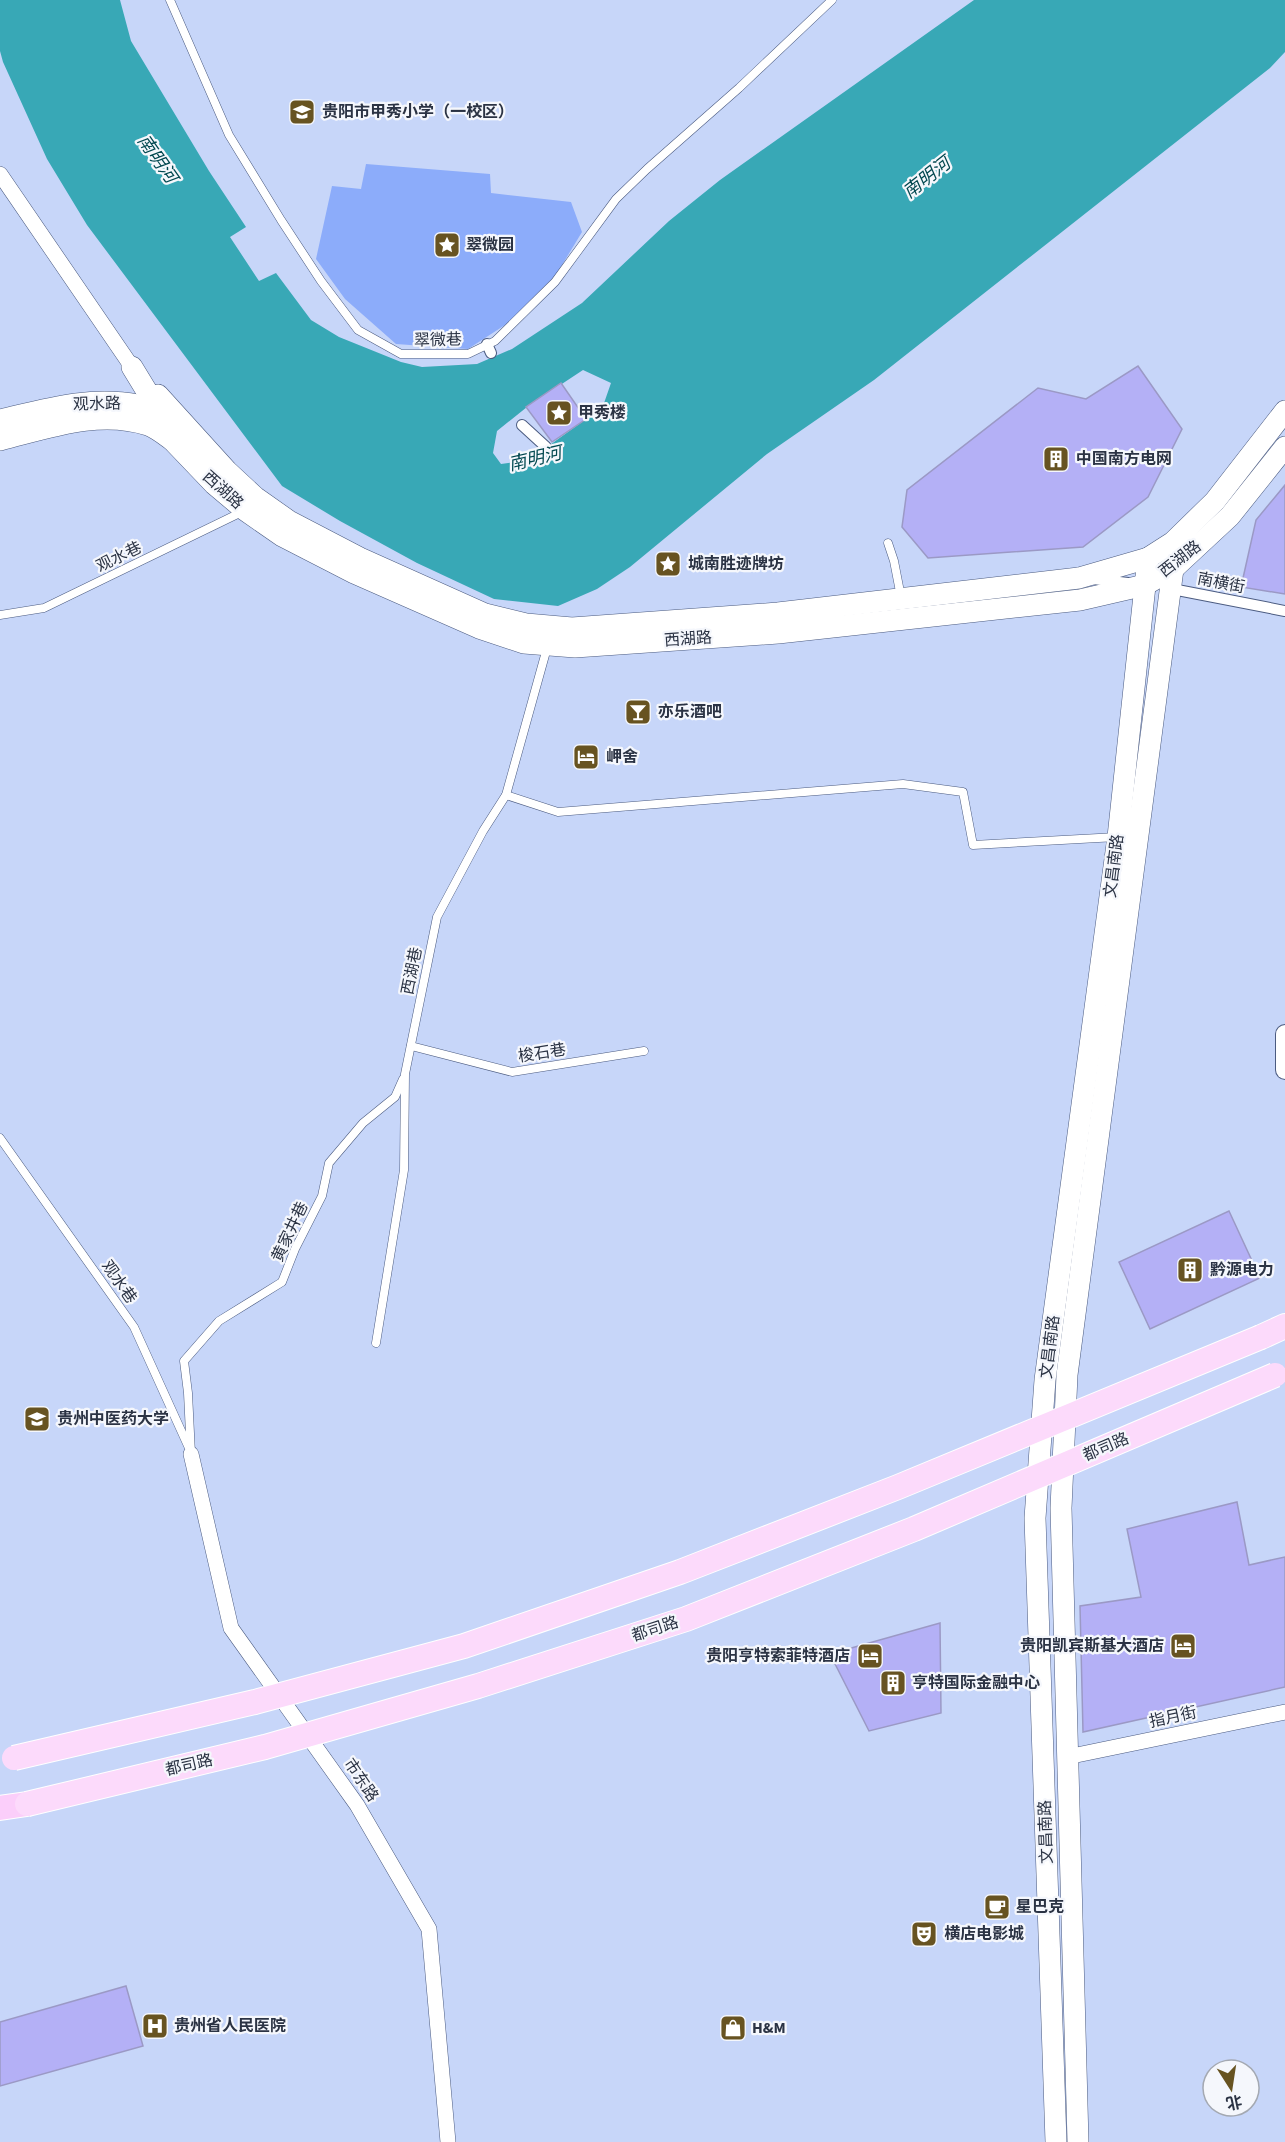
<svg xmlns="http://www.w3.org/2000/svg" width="1285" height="2142" viewBox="0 0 1285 2142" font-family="'Source Sans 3','Noto Sans SC',sans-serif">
<rect width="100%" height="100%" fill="#c7d6f9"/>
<polygon fill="#8cacfa" points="366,164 490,174 491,193 571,202 582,232 556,275 511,321 468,349 396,344 345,299 316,259 332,186 361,189"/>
<path fill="#38a8b6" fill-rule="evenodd" d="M 0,0 L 120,0 L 131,41 L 209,171 L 246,227 L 230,237 L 259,281 L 276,273 L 311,320 L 339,337 L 401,362 L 422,367 L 477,364 L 512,349 L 582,303 L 669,221 L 720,180 L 974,0 L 1285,0 L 1285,52 L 1270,68 L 874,380 L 767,454 L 630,567 L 597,589 L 558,606 L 494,599 L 417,563 L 340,521 L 282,486 L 87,225 L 47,159 L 3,62 L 0,51 ZM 583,370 L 611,383 L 603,406 L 586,419 L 529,460 L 501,464 L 493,453 L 497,431 L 527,407 Z"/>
<g fill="#b4b0f6" stroke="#9b99c5" stroke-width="1.5">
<polygon points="1138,366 1182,429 1148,497 1083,547 928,558 902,527 907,490 1038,388 1086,399"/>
<polygon points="561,383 586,419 552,442 526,407"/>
<polygon points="1285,485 1285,594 1241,587 1256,520"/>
<polygon points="1229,1211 1260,1278 1150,1329 1119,1262"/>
<polygon points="1237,1502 1249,1565 1285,1557 1285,1687 1083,1732 1080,1606 1141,1597 1127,1529"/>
<polygon points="940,1623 941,1713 869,1731 830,1654"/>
<polygon points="126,1986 143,2046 0,2086 0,2022"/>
</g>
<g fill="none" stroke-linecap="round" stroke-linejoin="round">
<defs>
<g id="service">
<polyline points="170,0 229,135 281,220 321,281 358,330 401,354 468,354 495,341 555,282 616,199 647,169 739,88 832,0"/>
<polyline points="888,543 894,561 901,597"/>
<polyline points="0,615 44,608 244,511"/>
<polyline points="506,795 558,812 903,784 963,792 973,845 1117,837"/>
<polyline points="411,1046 512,1072 644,1051"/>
<polyline points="0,1138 134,1327 189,1448"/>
<polyline points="376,1343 404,1170 405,1074 437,917 483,831 506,795 547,648"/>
<polyline points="191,1454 188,1393 184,1361 219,1321 282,1282 295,1249 322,1196 329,1163 363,1123 395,1097 403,1079"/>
</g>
<g id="pedestrian">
<polyline points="487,344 491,353"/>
<polyline points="522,425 546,447"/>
<polyline points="1093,579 1128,583"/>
<polyline points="1167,588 1285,611"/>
</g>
<g id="minor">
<polyline points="0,174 132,367"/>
<polyline points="191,1454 231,1628 357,1805 429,1929 448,2142"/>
<polyline points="1067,1757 1285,1712"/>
</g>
<polyline id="tertiary" points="1285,1034 1285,1070"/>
<g id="secondary">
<polyline points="132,367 157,408 172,440 214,484 246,511 282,536 354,573 479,628 524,643 575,647 778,633 1080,600 1145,585 1173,569 1230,516 1285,447"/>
<polyline points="158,395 227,471 255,497 289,521 360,558 485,614 526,624 572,628 778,613 1079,578 1148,558 1173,542 1215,501 1285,411"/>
<path d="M 0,420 C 47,409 89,396 138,405 C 147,406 156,407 164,412"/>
<path d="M 0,440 C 48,428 99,409 148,425 C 156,428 165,435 172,440"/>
<polyline points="1056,2142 1035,1518 1045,1380 1118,837 1148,558"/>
<polyline points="1078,2142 1061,1508 1067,1375 1173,569"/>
</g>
<polyline id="primary" points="1261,1337 1285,1326"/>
<polyline id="trunk" points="0,1808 27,1804"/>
</defs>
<use href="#service" stroke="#4b5b80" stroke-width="9"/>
<use href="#pedestrian" stroke="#4b5b80" stroke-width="12"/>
<use href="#minor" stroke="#4b5b80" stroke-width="16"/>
<use href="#tertiary" stroke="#4b5b80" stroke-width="20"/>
<use href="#secondary" stroke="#4b5b80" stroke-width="22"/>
<use href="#primary" stroke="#fff" stroke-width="26"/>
<use href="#trunk" stroke="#fff" stroke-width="26"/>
<use href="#service" stroke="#fff" stroke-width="8"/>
<use href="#pedestrian" stroke="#fff" stroke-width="10"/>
<use href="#minor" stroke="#fff" stroke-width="15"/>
<use href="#tertiary" stroke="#fff" stroke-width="18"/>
<use href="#secondary" stroke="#fff" stroke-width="21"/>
<use href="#primary" stroke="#fcdafb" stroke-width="24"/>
<use href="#trunk" stroke="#fbcefa" stroke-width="24"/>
<defs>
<g id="primary-bridge">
<polyline points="14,1758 255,1702 464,1646 680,1572 898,1487 1261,1337"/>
<polyline points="27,1804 265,1747 478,1686 686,1619 914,1529 1275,1375"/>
</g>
</defs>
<use href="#primary-bridge" stroke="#fff" stroke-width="26" stroke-linecap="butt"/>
<use href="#primary-bridge" stroke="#fcdafb" stroke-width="24"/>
</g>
<defs>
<symbol id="school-square" viewBox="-11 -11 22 22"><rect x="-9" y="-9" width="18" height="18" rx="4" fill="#675321" stroke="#f5f7fc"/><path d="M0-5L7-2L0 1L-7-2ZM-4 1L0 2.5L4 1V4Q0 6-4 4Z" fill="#fff"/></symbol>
<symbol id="sight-square" viewBox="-11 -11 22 22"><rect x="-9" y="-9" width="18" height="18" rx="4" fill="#675321" stroke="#f5f7fc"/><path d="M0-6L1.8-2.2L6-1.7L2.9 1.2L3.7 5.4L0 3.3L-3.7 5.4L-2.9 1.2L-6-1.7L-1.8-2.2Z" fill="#fff"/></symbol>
<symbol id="building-square" viewBox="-11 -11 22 22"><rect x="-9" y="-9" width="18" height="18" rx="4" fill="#675321" stroke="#f5f7fc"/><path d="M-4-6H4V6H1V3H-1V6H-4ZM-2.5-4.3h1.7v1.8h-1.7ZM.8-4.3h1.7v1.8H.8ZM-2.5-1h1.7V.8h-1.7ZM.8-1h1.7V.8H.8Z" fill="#fff"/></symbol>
<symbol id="bar-square" viewBox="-11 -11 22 22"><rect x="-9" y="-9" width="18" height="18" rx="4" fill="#675321" stroke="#f5f7fc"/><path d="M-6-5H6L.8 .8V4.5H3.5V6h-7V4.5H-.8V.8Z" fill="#fff"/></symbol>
<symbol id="hotel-square" viewBox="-11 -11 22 22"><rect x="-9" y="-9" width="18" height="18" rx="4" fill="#675321" stroke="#f5f7fc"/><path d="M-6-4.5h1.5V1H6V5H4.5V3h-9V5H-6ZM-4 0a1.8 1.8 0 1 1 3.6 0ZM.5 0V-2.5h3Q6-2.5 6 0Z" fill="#fff"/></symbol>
<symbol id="university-square" viewBox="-11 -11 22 22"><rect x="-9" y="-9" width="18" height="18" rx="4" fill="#675321" stroke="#f5f7fc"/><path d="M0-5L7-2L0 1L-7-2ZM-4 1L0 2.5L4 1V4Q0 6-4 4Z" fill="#fff"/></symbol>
<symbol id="cafe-square" viewBox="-11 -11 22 22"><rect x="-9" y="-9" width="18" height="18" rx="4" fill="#675321" stroke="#f5f7fc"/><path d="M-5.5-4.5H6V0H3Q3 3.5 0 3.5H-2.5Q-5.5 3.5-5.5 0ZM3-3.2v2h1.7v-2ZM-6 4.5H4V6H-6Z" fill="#fff"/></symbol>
<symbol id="theatre-square" viewBox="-11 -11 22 22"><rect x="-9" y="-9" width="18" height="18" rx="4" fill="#675321" stroke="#f5f7fc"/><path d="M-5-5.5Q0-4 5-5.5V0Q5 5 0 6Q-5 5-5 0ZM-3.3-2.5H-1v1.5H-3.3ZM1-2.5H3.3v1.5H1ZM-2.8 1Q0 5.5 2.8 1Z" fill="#fff"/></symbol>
<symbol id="hospital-square" viewBox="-11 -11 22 22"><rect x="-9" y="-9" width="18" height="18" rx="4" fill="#675321" stroke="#f5f7fc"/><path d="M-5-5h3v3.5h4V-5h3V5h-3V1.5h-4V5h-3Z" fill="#fff"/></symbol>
<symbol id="shop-square" viewBox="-11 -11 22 22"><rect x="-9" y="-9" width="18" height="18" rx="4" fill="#675321" stroke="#f5f7fc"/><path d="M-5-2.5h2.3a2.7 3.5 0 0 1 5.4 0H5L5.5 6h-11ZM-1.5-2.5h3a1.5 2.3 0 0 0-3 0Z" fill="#fff"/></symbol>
</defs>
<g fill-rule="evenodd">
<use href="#school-square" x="287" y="97" width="30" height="30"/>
<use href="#sight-square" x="432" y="230" width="30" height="30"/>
<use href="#sight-square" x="544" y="398" width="30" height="30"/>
<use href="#building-square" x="1041" y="444" width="30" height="30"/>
<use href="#sight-square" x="653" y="549" width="30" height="30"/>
<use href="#bar-square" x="623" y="697" width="30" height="30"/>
<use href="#hotel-square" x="571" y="742" width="30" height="30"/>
<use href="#building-square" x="1175" y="1255" width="30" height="30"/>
<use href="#university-square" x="22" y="1404" width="30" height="30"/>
<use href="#hotel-square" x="1168" y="1631" width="30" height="30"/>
<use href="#hotel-square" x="855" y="1641" width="30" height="30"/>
<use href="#building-square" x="878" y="1668" width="30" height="30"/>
<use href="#cafe-square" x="982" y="1892" width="30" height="30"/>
<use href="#theatre-square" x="909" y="1919" width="30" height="30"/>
<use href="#hospital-square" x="140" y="2011" width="30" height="30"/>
<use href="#shop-square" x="718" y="2013" width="30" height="30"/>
</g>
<g text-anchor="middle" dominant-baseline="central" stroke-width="4.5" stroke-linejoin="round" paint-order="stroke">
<g font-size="16" font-weight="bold" fill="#2b3344" stroke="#f5f7fc" text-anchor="start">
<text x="322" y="112">贵阳市甲秀小学（一校区）</text>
<text x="466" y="245">翠微园</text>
<text x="578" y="413">甲秀楼</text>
<text x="1076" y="459">中国南方电网</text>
<text x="688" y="564">城南胜迹牌坊</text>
<text x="658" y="712">亦乐酒吧</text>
<text x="606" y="757">岬舍</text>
<text x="1210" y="1270">黔源电力</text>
<text x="57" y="1419">贵州中医药大学</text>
<text x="1164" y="1646" text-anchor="end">贵阳凯宾斯基大酒店</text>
<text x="850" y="1656" text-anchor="end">贵阳亨特索菲特酒店</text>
<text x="912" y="1683">亨特国际金融中心</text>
<text x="1016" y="1907">星巴克</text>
<text x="944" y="1934">横店电影城</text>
<text x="174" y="2026">贵州省人民医院</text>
<text x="752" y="2028">H&amp;M</text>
</g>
<g font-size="16" fill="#2b3344" stroke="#f5f7fc">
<text transform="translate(438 340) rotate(-1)">翠微巷</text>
<text transform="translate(97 404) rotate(-1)">观水路</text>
<text transform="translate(223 490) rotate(42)">西湖路</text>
<text transform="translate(119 557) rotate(-26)">观水巷</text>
<text transform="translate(1180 559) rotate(-38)">西湖路</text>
<text transform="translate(1221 583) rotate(11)">南横街</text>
<text transform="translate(688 639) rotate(-4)">西湖路</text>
<text transform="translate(1114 866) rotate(-83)">文昌南路</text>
<text transform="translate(412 971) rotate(-79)">西湖巷</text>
<text transform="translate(542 1053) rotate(-9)">梭石巷</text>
<text transform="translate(290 1232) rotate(-65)">黄家井巷</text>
<text transform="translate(119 1282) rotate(55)">观水巷</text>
<text transform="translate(1050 1347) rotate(-83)">文昌南路</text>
<text transform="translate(1106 1447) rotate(-23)">都司路</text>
<text transform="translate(655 1629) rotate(-18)">都司路</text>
<text transform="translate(1173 1717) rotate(-12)">指月街</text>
<text transform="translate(189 1765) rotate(-13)">都司路</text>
<text transform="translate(361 1780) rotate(56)">市东路</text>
<text transform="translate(1046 1832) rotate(-92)">文昌南路</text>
</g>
<g font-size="18" font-style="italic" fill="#024850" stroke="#f5f7fc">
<text transform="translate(157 159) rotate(55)">南明河</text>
<text transform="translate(927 178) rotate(-38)">南明河</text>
<text transform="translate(535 459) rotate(-13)">南明河</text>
</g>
</g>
<g transform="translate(1231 2088) rotate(168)"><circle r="28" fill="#f5f7fc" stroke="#a4a9b2" stroke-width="1.5"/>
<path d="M0-4.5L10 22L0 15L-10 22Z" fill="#675321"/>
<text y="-9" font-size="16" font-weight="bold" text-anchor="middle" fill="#2b3344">北</text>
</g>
</svg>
